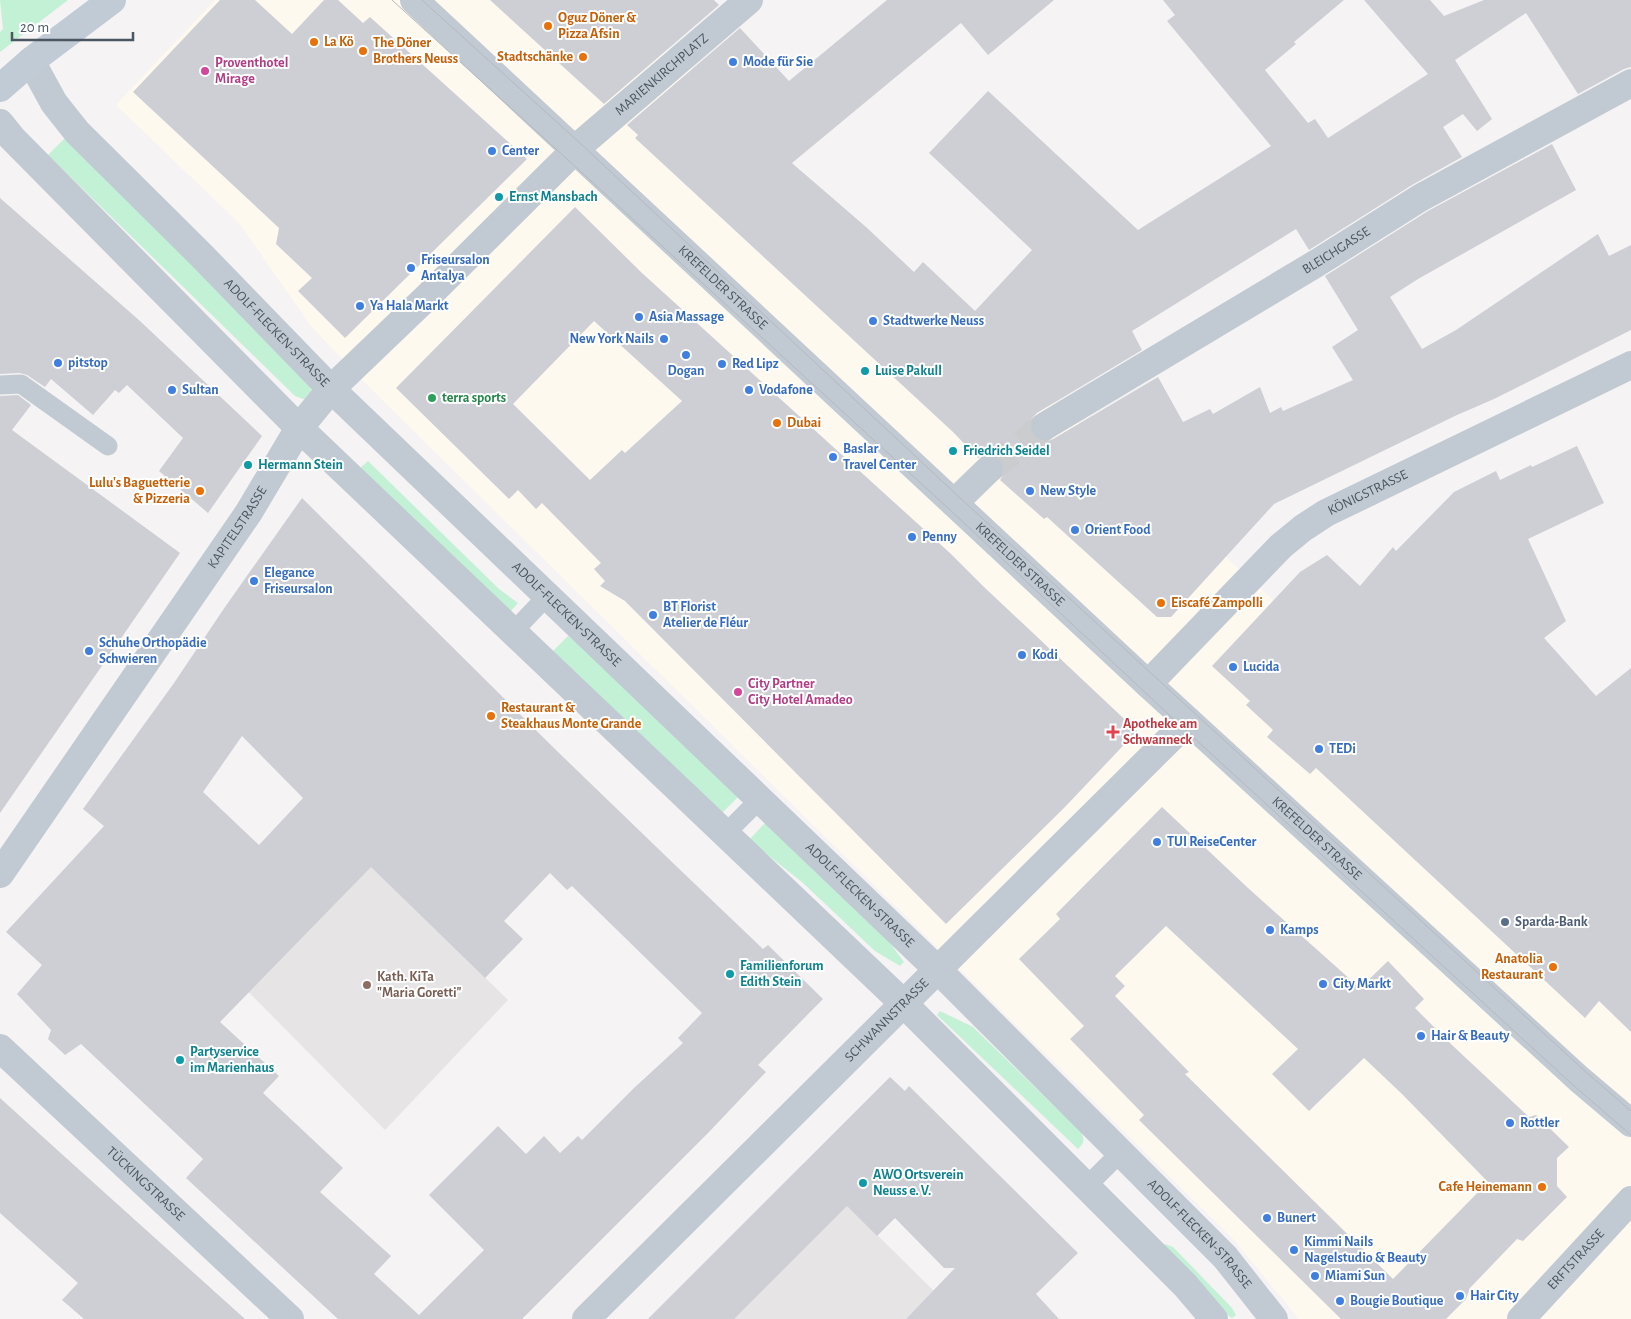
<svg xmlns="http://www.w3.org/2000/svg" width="1631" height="1319" viewBox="0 0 1631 1319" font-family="'Alegreya Sans',sans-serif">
<rect width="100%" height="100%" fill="#f5f3f3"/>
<polygon fill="#fdf9ef" points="215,0 717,0 665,46 1631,926 1631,1319 1299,1319 1234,1240 364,382 310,325 240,224 116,105"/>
<g fill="#e6e4e5">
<polygon points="337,830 389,884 508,1000 385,1130 213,956"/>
<polygon points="804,1163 934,1291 906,1319 648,1319"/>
</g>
<g fill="#c3f1d5">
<polygon points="0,0 68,0 0,52 0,32 3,29"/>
<polygon points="65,138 310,382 313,396 309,401 295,396 48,155"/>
<polygon points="368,461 499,589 518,603 509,613 359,469"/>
<polygon points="568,636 587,649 739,796 720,815 551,653"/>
<polygon points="766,822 887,939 904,962 900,966 875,951 803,883 749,840"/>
<path d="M 940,1011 L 973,1027 L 1081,1132 C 1085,1140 1084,1143 1078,1149 L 937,1015 Z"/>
<polygon points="1165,1244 1173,1247 1232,1308 1236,1315 1232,1318 1222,1311 1162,1247"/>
</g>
<g fill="#cdcfd5" fill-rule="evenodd">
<polygon points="220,0 255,0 292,34 324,0 338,0 363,23 370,17 527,159 345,338 298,291 312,278 276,244 279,228 133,92"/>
<polygon points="490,0 714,0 719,5 604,104"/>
<polygon points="887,0 1054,0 988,55 961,23 792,163 866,227 914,272 923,262 975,311 1032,250 929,153 988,91 1138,230 1271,146 1167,21 1175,15 1163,0 1344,0 1294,42 1296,44 1265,70 1308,123 1315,119 1328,138 1428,74 1364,0 1430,0 1444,16 1484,0 1631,0 1631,67 1624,69 1578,94 1526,13 1455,60 1492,119 1477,131 1463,114 1443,127 1462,157 1412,185 1309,250 1296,229 1132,331 1142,350 1037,413 1031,419 1029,427 1032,434 1038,440 1046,442 1053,439 1158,377 1183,422 1210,409 1213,414 1260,387 1270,413 1281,407 1283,411 1353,380 1332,347 1358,330 1325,276 1428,211 1552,144 1576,190 1418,279 1390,297 1422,349 1456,330 1598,234 1609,256 1631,245 1631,330 1494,399 1457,415 1274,504 1171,617 1157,617 1047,517 1044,519 1000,480 1004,474 1004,466 1000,458 994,454 986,454 978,458 953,432 635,138 638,135 627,125 740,28 789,81"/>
<polygon points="0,198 140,321 262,436 208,513 159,471 183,438 127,385 119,393 115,390 93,415 51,379 45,387 27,375 20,373 0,374"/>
<path d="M 575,207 L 642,273 L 951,554 L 984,587 L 1137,731 L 1065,807 L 946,924 L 625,601 L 600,586 L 605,581 L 594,569 L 601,563 L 542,503 L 536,509 L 518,490 L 509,499 L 396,388 ZM 594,321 L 682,401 L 625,453 L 622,450 L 590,480 L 513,404 Z"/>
<polygon points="18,395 31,405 12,430 180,553 0,813 0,396"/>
<polygon points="1577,446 1604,503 1528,539 1566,621 1544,638 1596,696 1631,668 1631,1032 1599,1001 1585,1018 1316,768 1310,774 1267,737 1273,730 1246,705 1250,701 1212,666 1300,572 1327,555 1360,586 1393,547 1396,551 1454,492 1496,471 1500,480 1531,465 1532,467"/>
<path d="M 302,498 L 557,751 L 674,864 L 763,949 L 768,945 L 823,999 L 758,1065 L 766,1072 L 709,1132 L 522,1319 L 338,1319 L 186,1178 L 203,1159 L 81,1044 L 65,1055 L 48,1039 L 51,1030 L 17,994 L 42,965 L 6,932 L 104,826 L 83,809 L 174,683 L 225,607 ZM 242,736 L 303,798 L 259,845 L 203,792 ZM 371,867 L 485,978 L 523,939 L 504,921 L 550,873 L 567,890 L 572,886 L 702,1013 L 678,1038 L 683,1043 L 634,1088 L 582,1140 L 578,1136 L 560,1153 L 544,1136 L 526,1154 L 498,1126 L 429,1195 L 484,1250 L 419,1315 L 374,1274 L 391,1256 L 320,1192 L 343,1168 L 263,1093 L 279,1076 L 220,1022 Z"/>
<path d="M 1162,807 L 1248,888 L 1360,988 L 1388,961 L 1424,999 L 1415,1008 L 1452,1045 L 1529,1117 L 1536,1115 L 1569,1147 L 1557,1158 L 1557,1186 L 1567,1197 L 1523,1241 L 1517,1239 L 1470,1288 L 1466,1299 L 1446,1319 L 1341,1319 L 1139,1120 L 1144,1115 L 1070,1039 L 1084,1026 L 1019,959 L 1060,919 L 1056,914 ZM 1166,926 L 1298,1049 L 1272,1074 L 1309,1111 L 1364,1058 L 1402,1094 L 1488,1182 L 1393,1279 L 1185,1074 L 1189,1072 L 1115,996 L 1125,986 L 1115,976 Z"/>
<polygon points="890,1077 905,1091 909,1086 1078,1253 1036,1294 1059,1319 906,1319 955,1268 944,1268 895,1218 877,1236 847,1206 734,1319 648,1319"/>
<polygon points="0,1098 65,1157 245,1319 84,1319 62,1300 78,1283 0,1213"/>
</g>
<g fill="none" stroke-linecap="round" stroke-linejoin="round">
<polyline stroke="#caccce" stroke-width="28" stroke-dasharray="28 14" stroke-linecap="butt" points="989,469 1045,426"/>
<g stroke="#c1cad2" stroke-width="19">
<polyline points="0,385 21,384 108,446"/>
<polyline points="513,632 547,596"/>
<polyline points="725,834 760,799"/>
<polyline points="1086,1187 1120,1153"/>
</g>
<g stroke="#c1cad2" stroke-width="28">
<path id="s1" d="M 414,0 L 1148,684 L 1579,1079 L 1631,1123"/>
<path id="s2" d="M 31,61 L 54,103 L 77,132 L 203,257 L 331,389 L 938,970 L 1225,1257 L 1274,1319"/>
<polyline points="0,123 12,138 299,428 903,1003 1185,1285 1214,1319"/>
<path id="s3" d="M 1045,426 L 1317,263 L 1420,198 L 1631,83"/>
<polyline points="954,503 989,469"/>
<path id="s4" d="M 1148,684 L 1281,546 L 1303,528 L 1326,513 L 1631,365"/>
<path id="s5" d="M 0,874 L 249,512 L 299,428 L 331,389 L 426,298 L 581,144 L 749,0"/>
<path id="s6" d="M 0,1048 L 290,1319"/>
<path id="s7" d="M 586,1319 L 1188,721"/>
<path id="s8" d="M 1521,1319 L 1631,1200"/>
</g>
<polyline stroke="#c1cbd6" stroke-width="28" points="0,88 31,61 112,0"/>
<g stroke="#b5b8bd" stroke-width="1">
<polyline points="392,0 567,159 949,509 1182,727 1573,1085 1631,1135"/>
<polyline points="422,0 581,144 959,497 1587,1073 1631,1111"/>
</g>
</g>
<g fill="#e8710a" stroke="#fff" stroke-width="2">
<circle cx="548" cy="26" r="5"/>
<circle cx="314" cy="42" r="5"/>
<circle cx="363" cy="51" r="5"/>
<circle cx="583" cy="57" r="5"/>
<circle cx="777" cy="423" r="5"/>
<circle cx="200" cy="491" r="5"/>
<circle cx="1161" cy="603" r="5"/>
<circle cx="491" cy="716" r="5"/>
<circle cx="1553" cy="967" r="5"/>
<circle cx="1542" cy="1187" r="5"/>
</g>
<g fill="#3f7fe0" stroke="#fff" stroke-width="2">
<circle cx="733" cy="62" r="5"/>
<circle cx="492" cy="151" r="5"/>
<circle cx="411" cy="268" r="5"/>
<circle cx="360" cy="306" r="5"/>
<circle cx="639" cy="317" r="5"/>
<circle cx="873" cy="321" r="5"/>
<circle cx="664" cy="339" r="5"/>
<circle cx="686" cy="355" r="5"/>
<circle cx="58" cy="363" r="5"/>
<circle cx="722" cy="364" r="5"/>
<circle cx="172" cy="390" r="5"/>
<circle cx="749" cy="390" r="5"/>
<circle cx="833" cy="457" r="5"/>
<circle cx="1030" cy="491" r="5"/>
<circle cx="1075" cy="530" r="5"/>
<circle cx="912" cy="537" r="5"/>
<circle cx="254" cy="581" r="5"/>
<circle cx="653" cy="615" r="5"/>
<circle cx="89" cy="651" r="5"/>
<circle cx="1022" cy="655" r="5"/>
<circle cx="1233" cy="667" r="5"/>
<circle cx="1319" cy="749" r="5"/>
<circle cx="1157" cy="842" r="5"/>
<circle cx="1270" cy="930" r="5"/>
<circle cx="1323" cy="984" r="5"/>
<circle cx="1421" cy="1036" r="5"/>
<circle cx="1510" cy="1123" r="5"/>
<circle cx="1267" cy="1218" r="5"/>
<circle cx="1294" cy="1250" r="5"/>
<circle cx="1315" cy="1276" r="5"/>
<circle cx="1460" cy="1296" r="5"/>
<circle cx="1340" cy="1301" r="5"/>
</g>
<g fill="#d1479c" stroke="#fff" stroke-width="2">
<circle cx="205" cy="71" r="5"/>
<circle cx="738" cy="692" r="5"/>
</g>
<g fill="#0f9aa8" stroke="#fff" stroke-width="2">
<circle cx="499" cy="197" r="5"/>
<circle cx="865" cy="371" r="5"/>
<circle cx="953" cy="451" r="5"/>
<circle cx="248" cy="465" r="5"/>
<circle cx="730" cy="974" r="5"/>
<circle cx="180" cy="1060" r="5"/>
<circle cx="863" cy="1183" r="5"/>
</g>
<circle fill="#2e9e5b" stroke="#fff" stroke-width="2" cx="432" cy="398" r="5"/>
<path fill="#e0444e" stroke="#fff" stroke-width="2" d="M1110.5 724.5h5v5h5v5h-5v5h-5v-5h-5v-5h5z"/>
<circle fill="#5c6f8a" stroke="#fff" stroke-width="2" cx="1505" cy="922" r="5"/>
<circle fill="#8d6e63" stroke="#fff" stroke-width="2" cx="367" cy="985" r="5"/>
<g text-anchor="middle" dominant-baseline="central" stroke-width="4" stroke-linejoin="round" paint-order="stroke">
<g font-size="14" font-weight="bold" fill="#c56008" stroke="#fff" text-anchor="start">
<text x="558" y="18">Oguz Döner &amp;<tspan x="558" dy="16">Pizza Afsin</tspan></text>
<text x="324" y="42">La Kö</text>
<text x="373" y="43">The Döner<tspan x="373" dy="16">Brothers Neuss</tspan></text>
<text x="573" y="57" text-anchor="end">Stadtschänke</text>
<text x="787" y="423">Dubai</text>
<text x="190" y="483" text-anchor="end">Lulu's Baguetterie<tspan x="190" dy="16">&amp; Pizzeria</tspan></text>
<text x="1171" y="603">Eiscafé Zampolli</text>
<text x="501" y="708">Restaurant &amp;<tspan x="501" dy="16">Steakhaus Monte Grande</tspan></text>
<text x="1543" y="959" text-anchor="end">Anatolia<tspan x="1543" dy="16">Restaurant</tspan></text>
<text x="1532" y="1187" text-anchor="end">Cafe Heinemann</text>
</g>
<g font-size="14" font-weight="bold" fill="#366cbe" stroke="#fff" text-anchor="start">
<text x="743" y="62">Mode für Sie</text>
<text x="502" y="151">Center</text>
<text x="421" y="260">Friseursalon<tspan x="421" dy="16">Antalya</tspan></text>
<text x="370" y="306">Ya Hala Markt</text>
<text x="649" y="317">Asia Massage</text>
<text x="883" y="321">Stadtwerke Neuss</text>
<text x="654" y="339" text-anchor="end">New York Nails</text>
<text x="68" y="363">pitstop</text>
<text x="732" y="364">Red Lipz</text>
<text x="686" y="371" text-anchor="middle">Dogan</text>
<text x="182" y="390">Sultan</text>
<text x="759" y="390">Vodafone</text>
<text x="843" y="449">Baslar<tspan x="843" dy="16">Travel Center</tspan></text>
<text x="1040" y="491">New Style</text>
<text x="1085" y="530">Orient Food</text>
<text x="922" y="537">Penny</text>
<text x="264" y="573">Elegance<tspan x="264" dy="16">Friseursalon</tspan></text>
<text x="663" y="607">BT Florist<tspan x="663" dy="16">Atelier de Fléur</tspan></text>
<text x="99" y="643">Schuhe Orthopädie<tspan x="99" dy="16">Schwieren</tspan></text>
<text x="1032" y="655">Kodi</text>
<text x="1243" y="667">Lucida</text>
<text x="1329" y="749">TEDi</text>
<text x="1167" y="842">TUI ReiseCenter</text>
<text x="1280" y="930">Kamps</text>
<text x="1333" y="984">City Markt</text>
<text x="1431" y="1036">Hair &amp; Beauty</text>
<text x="1520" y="1123">Rottler</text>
<text x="1277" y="1218">Bunert</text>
<text x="1304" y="1242">Kimmi Nails<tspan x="1304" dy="16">Nagelstudio &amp; Beauty</tspan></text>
<text x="1325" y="1276">Miami Sun</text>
<text x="1470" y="1296">Hair City</text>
<text x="1350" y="1301">Bougie Boutique</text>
</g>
<g font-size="14" font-weight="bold" fill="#b23c85" stroke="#fff" text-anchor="start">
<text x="215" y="63">Proventhotel<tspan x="215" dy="16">Mirage</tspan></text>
<text x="748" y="684">City Partner<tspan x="748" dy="16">City Hotel Amadeo</tspan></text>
</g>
<g font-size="14" fill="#4a5661" stroke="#fff">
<text stroke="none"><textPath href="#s5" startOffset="1044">MARIENKIRCHPLATZ</textPath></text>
<text stroke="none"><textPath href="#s3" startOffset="340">BLEICHGASSE</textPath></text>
<text stroke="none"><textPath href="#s1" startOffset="422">KREFELDER STRASSE</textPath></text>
<text stroke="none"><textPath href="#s2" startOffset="368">ADOLF-FLECKEN-STRASSE</textPath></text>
<text stroke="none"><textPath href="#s4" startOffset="294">KÖNIGSTRASSE</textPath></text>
<text stroke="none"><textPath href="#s5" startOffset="420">KAPITELSTRASSE</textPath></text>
<text stroke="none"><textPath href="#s1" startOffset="828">KREFELDER STRASSE</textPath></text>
<text stroke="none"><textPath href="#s2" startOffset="772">ADOLF-FLECKEN-STRASSE</textPath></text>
<text stroke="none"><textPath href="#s1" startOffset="1232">KREFELDER STRASSE</textPath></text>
<text stroke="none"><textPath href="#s2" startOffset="1178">ADOLF-FLECKEN-STRASSE</textPath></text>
<text stroke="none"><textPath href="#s7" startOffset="424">SCHWANNSTRASSE</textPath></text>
<text stroke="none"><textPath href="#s6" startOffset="199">TÜCKINGSTRASSE</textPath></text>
<text stroke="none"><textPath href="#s2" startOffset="1658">ADOLF-FLECKEN-STRASSE</textPath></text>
<text stroke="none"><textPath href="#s8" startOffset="81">ERFTSTRASSE</textPath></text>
</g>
<g font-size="14" font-weight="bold" fill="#0d838f" stroke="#fff" text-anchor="start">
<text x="509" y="197">Ernst Mansbach</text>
<text x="875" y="371">Luise Pakull</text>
<text x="963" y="451">Friedrich Seidel</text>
<text x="258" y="465">Hermann Stein</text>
<text x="740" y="966">Familienforum<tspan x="740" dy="16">Edith Stein</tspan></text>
<text x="190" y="1052">Partyservice<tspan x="190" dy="16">im Marienhaus</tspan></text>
<text x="873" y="1175">AWO Ortsverein<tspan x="873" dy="16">Neuss e. V.</tspan></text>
</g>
<g font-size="14" font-weight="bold" fill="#27864d" stroke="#fff" text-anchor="start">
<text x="442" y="398">terra sports</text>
</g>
<g font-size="14" font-weight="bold" fill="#be3a42" stroke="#fff" text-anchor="start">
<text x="1123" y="724">Apotheke am<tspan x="1123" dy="16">Schwanneck</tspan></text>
</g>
<g font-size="14" font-weight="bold" fill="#4e5e75" stroke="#fff" text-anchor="start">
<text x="1515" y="922">Sparda-Bank</text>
</g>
<g font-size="14" font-weight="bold" fill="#785e54" stroke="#fff" text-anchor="start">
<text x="377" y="977">Kath. KiTa<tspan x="377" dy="16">"Maria Goretti"</tspan></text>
</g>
</g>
<path d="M12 32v8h121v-8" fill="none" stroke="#4a5661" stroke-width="2.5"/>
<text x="20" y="32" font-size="15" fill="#4a5661" stroke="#ffffff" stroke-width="4" paint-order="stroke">20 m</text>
</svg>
